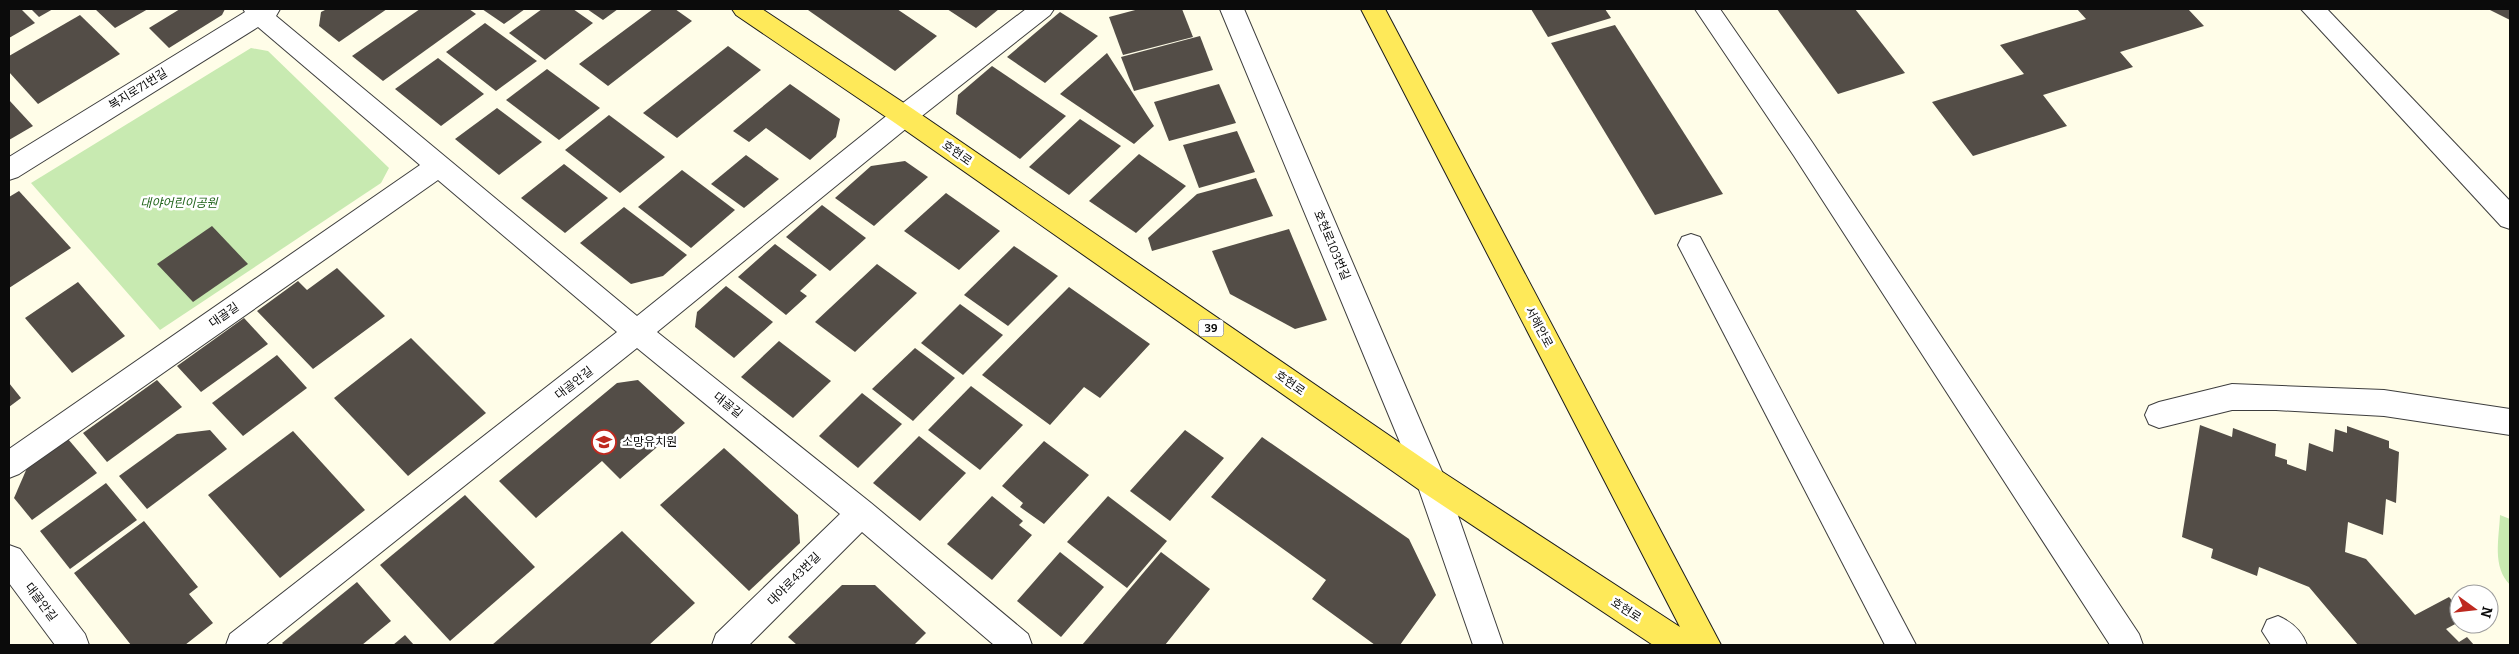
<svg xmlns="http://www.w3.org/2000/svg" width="2519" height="654" viewBox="0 0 2519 654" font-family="Bitter,'Noto Sans KR',serif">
<rect width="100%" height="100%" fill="#fffde8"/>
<g fill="#c8eab1">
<polygon points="251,48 268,51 389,168 381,183 160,330 31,183"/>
<path d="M 2500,515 L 2510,519 L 2510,585 C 2492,566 2499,540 2500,515 Z"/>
</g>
<g fill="#534d47">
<polygon points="9,9 21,9 35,23 9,38"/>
<polygon points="31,9 53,9 39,17"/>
<polygon points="95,9 148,9 115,28"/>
<polygon points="180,9 225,9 222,15 169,48 149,28"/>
<polygon points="327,9 387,9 339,42 319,26 321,12"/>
<polygon points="420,9 469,9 476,14 383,81 352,56"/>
<polygon points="482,9 525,9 504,24"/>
<polygon points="542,9 573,9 593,23 545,60 509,33"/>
<polygon points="587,9 618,9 603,20"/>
<polygon points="653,9 675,9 692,21 608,86 579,64"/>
<polygon points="809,9 897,9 937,36 895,71 808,10"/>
<polygon points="947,9 999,9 976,28"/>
<polygon points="1139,9 1182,9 1193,37 1123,55 1109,17"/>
<polygon points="1531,9 1605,9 1611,18 1548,37"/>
<polygon points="1777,9 1855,9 1905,73 1838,94"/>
<polygon points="2077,9 2188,9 2204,26 2120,52 2133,67 2043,95 2067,126 1973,156 1932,102 2024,74 2000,45 2086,19"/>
<polygon points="2488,9 2510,9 2510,20"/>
<polygon points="1060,12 1098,36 1045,83 1007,57"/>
<polygon points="80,15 120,54 38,104 9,72 9,56"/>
<polygon points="485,23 537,61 496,91 446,52"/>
<polygon points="1615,25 1723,194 1655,215 1551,43"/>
<polygon points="1200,36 1213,70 1134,91 1121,57"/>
<polygon points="728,46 761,70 677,138 643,113"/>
<polygon points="1107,53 1154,126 1134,144 1060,94"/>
<polygon points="438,58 484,94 441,126 395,89"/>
<polygon points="992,66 1066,116 1020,159 956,114 958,95"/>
<polygon points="547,69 600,108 559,140 506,100"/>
<polygon points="790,84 840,119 836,137 810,160 766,128 749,142 733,131"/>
<polygon points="1219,84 1236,123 1169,141 1154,102"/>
<polygon points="9,100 33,126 9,140"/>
<polygon points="497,108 542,142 499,175 455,139"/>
<polygon points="609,115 665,157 620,193 565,150"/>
<polygon points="1080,119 1121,146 1069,195 1029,167"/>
<polygon points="1237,131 1255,172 1199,188 1183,145"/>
<polygon points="1139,154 1186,186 1136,233 1089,201"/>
<polygon points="746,155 779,179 744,208 711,184"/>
<polygon points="905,161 928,177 874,226 835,198 871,166"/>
<polygon points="564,164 608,198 565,233 521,198"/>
<polygon points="682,170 735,210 691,248 638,207"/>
<polygon points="1256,178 1273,216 1152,251 1148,238 1197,194"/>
<polygon points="19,191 71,248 9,288 9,197"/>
<polygon points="946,193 1000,231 959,270 904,231"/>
<polygon points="822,205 866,238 830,271 786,237"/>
<polygon points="624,207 687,255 663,276 631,284 580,243"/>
<polygon points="212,226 248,264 193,302 157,264"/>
<polygon points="1289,229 1327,320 1295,329 1230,294 1212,251"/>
<polygon points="775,244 817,275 800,291 807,296 786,315 738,277"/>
<polygon points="1014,246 1058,276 1008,326 964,295"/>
<polygon points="877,264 917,293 855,352 815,322"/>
<polygon points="337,268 385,316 313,369 257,311 298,281 307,290"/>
<polygon points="78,282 125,336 72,373 25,318"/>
<polygon points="726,286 773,322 734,358 695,327 697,312"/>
<polygon points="1069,287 1150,344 1100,398 1084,387 1050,425 982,375"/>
<polygon points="960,304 1003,335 963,375 921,343"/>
<polygon points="244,318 268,344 201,392 177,366"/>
<polygon points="411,338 486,413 408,476 334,398"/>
<polygon points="779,341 831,381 793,418 741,377"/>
<polygon points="915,348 955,378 913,421 872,389"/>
<polygon points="277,355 307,388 243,436 212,403"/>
<polygon points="157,380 182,407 107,462 83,433"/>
<polygon points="638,380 685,423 620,479 602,461 536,518 499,481 617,383"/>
<polygon points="9,383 21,398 9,407"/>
<polygon points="971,386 1023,425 980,470 928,430"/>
<polygon points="862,393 902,424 858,468 819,436"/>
<polygon points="2200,425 2232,437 2233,428 2276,444 2275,456 2287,460 2287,464 2306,471 2309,443 2333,452 2335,429 2347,433 2347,426 2389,441 2389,448 2399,452 2396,503 2386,499 2383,535 2348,522 2345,552 2366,559 2415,615 2449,597 2459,608 2459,622 2446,629 2459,642 2467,637 2474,645 2358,645 2309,587 2259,567 2257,576 2211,558 2213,549 2182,537"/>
<polygon points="210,430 227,449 147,509 119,476 177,434"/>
<polygon points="1185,430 1224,458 1170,521 1130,491"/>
<polygon points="293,431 365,510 280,578 208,495"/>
<polygon points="919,436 966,473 920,521 873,483"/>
<polygon points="1262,437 1409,539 1436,595 1400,645 1375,645 1312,599 1326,580 1211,497"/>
<polygon points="68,439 97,473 32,520 14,498 27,468"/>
<polygon points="1044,441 1089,475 1044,524 1020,507 1023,503 1002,486"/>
<polygon points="724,448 798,515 800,543 749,591 660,505"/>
<polygon points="106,483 137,520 70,569 40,531"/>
<polygon points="465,495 535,567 450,641 380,565"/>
<polygon points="992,496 1023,521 1019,525 1032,535 992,580 947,544"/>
<polygon points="1108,496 1167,541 1127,588 1067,542"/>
<polygon points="144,521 198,587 189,594 213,623 185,645 131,645 74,573"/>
<polygon points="622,531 695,603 649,645 492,645"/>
<polygon points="1060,552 1104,587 1061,637 1017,601"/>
<polygon points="1161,552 1210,589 1165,645 1082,645"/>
<polygon points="357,582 391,621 362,645 284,645 282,643"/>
<polygon points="842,585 875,585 926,633 914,645 797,645 788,637"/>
<polygon points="405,635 414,645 393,645"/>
</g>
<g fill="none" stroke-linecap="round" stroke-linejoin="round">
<defs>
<g id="minor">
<polygon points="243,9 280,9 276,16 637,316 895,109 1026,9 1054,9 1050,15 913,123 657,332 871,503 1028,634 1032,645 994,645 862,532 749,645 712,645 716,634 840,514 637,348 265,645 226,645 230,634 617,332 438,180 19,474 9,478 9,449 420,165 258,27 18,177 9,180 9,157 245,12"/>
<polygon points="1220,9 1244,9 1446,481 1503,645 1473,645 1416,481"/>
<polygon points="1695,9 1720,9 1812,142 2139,634 2143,645 2110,645 1794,156"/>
<polygon points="2301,9 2327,9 2510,201 2510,229 2501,226"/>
<polygon points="1691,234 1700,237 1916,645 1885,645 1678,245 1682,237"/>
<polygon points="2232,384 2384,390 2510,409 2510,435 2384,416 2276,410 2232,410 2159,428 2149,424 2145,415 2149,406 2159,402"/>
<polygon points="9,545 20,549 85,634 89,645 55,645 9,583"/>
<path d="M 2278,616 C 2292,622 2302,631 2307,645 L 2271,645 L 2262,631 L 2267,620 Z"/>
</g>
<polygon id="major" points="732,9 762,9 913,109 1441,471 1680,627 1361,9 1385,9 1721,645 1653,645 1421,491 895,123 736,15"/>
</defs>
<use href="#minor" stroke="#3e3e3e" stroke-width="2"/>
<use href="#major" stroke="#1c1c1c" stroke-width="2"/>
<use href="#minor" fill="#fff" fill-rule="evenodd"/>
<use href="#major" fill="#fee959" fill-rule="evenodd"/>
</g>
<defs>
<symbol id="school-ring" viewBox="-11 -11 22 22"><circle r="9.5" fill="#fff" stroke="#be291f" stroke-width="1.5"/><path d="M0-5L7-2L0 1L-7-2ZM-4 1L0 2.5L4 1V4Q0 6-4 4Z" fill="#be291f"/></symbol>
</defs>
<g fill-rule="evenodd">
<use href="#school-ring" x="590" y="428" width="28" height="28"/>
</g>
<g text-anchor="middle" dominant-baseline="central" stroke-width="5" stroke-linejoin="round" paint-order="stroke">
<rect fill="#fff" stroke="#545454" stroke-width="1" x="1198.5" y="319.5" width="25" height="17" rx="4"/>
<g font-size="11" font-weight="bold" fill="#0b0b0b">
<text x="1211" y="328">39</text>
</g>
<g font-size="12" fill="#0b0b0b" stroke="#fff">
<text transform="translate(138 89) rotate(-32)">복지로71번길</text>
<text transform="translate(957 153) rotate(35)">호현로</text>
<text transform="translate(1332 245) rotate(67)">호현로103번길</text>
<text transform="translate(224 315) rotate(-35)">대골길</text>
<text transform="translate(1539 327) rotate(62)">서해안로</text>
<text transform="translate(574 383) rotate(-38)">대골안길</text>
<text transform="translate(1290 383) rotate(35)">호현로</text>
<text transform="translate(728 405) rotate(39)">대골길</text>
<text transform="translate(794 579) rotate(-45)">대야로43번길</text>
<text transform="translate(41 602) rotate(53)">대골안길</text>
<text transform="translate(1626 610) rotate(33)">호현로</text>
</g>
<g font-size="12" font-style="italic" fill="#20631a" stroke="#fff">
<text x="179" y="203">대야어린이공원</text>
</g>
<g font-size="12" fill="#0b0b0b" stroke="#fff" text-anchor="start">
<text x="622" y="442">소망유치원</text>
</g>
</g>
<rect width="2519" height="654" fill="none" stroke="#0b0b0b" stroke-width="20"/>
<g transform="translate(2474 609) rotate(105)"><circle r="24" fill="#ffffff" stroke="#9d9d9d"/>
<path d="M0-4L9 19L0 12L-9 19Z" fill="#be291f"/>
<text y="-8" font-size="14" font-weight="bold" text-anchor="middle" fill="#0b0b0b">N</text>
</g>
</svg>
